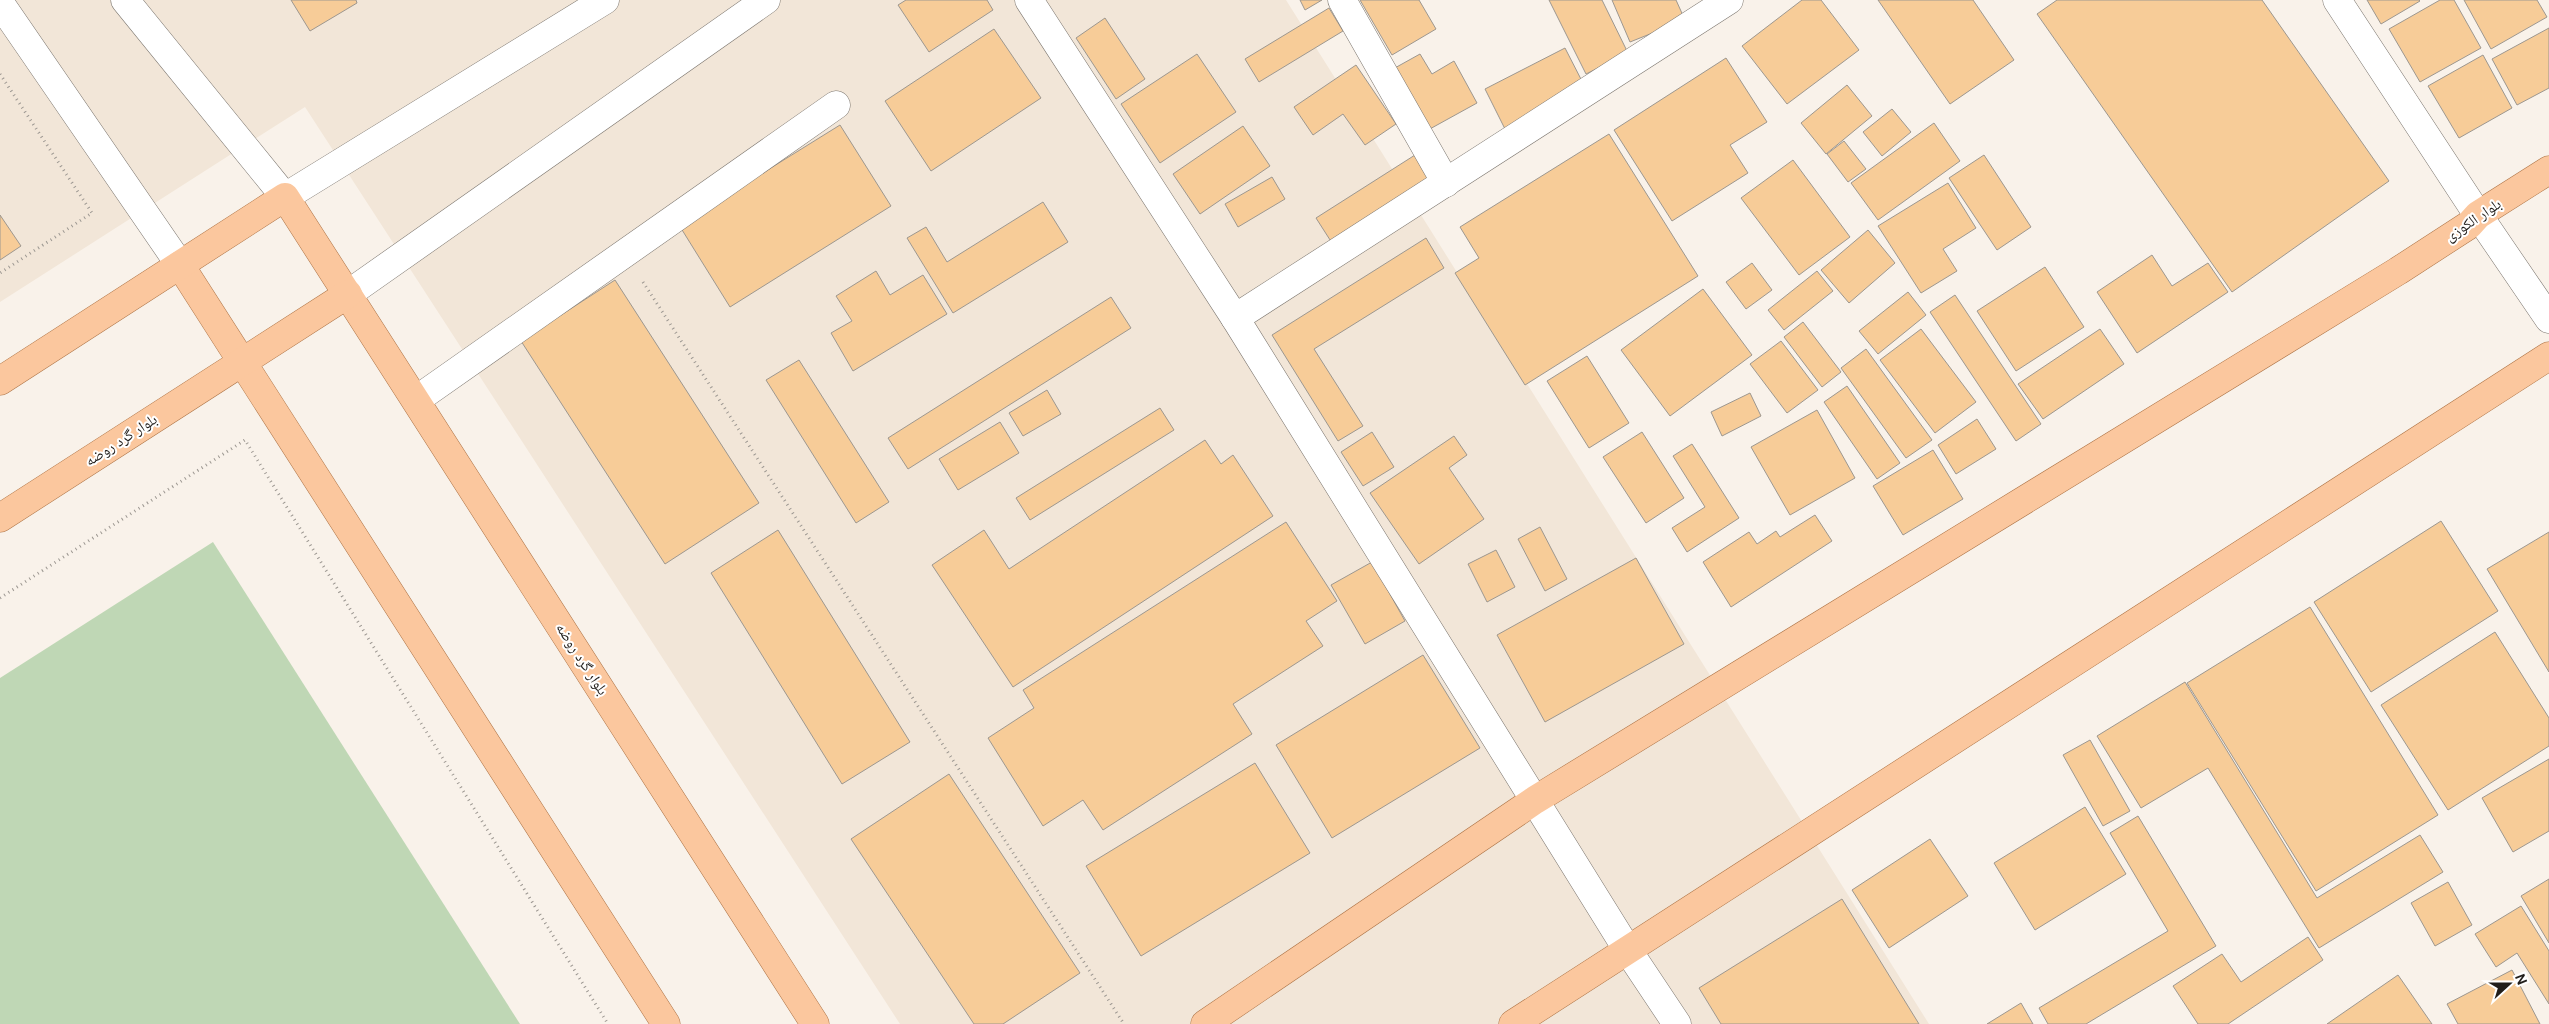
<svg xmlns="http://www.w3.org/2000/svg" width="2549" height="1024" viewBox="0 0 2549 1024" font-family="'DM Sans','Noto Naskh Arabic',sans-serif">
<rect width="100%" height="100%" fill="#f9f2ea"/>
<polygon fill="#f2e6d8" points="0,0 1286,0 1929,1024 900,1024 305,107 0,302"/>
<polygon fill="#bfd7b5" points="213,542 520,1024 0,1024 0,678"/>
<g fill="#f7cc98" stroke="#9d978f">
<polygon points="291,0 356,0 357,3 310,31"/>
<polygon points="906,0 987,0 993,10 929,52 898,5"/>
<polygon points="1300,0 1322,0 1305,10"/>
<polygon points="1360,0 1419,0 1436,29 1392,55"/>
<polygon points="1549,0 1602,0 1628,53 1586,74"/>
<polygon points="1612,0 1676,0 1685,20 1630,42"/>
<polygon points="1802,0 1821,0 1859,50 1787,104 1742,46"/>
<polygon points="1878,0 1973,0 2014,60 1950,104"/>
<polygon points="2057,0 2262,0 2389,181 2232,292 2037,14"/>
<polygon points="2367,0 2419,0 2420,1 2381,24"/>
<polygon points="2440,0 2454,0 2481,48 2420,82 2389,29"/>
<polygon points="2464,0 2537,0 2547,17 2491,49"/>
<polygon points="1329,8 1343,31 1259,82 1245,59"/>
<polygon points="1105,18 1145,79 1116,99 1076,38"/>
<polygon points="2549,28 2549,88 2517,105 2492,59"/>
<polygon points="994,29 1041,98 931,171 885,101"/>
<polygon points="1565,48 1585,87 1505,129 1485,89"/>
<polygon points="1197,54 1236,112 1160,163 1121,104"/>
<polygon points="1420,54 1432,74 1454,61 1477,103 1428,130 1393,69"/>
<polygon points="2483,55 2512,108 2459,138 2428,86"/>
<polygon points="1726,58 1767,122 1730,145 1748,173 1672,221 1614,130"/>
<polygon points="1356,65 1396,124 1365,145 1343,114 1313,135 1294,107"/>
<polygon points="1847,85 1872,116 1826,154 1801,123"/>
<polygon points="1892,109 1911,132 1882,156 1863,132"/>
<polygon points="1934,123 1960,161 1878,220 1851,183"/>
<polygon points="840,125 891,206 730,307 679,225"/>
<polygon points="1243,126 1270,166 1200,214 1173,174"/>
<polygon points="1609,134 1698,276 1525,385 1455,273 1479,258 1460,227"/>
<polygon points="1844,141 1866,169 1848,182 1827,154"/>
<polygon points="1415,155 1431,181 1332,243 1316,218"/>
<polygon points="1984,155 2031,227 1997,250 1949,178"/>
<polygon points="1793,160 1850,237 1799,275 1741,198"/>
<polygon points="1272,177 1285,199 1238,227 1225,204"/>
<polygon points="1948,183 1976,228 1943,249 1957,271 1921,293 1878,226"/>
<polygon points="1043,202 1068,242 953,313 907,238 926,227 947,262"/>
<polygon points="0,215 21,246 0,260"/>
<polygon points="1868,230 1895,263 1849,303 1821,270"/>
<polygon points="1426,238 1444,268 1314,349 1363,426 1338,441 1272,335"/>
<polygon points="2152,255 2172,286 2208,263 2228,292 2137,353 2097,292"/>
<polygon points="1752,263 1772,290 1746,309 1726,282"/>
<polygon points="2045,267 2084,327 2016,371 1977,311"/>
<polygon points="876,271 890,295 923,275 947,314 853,371 831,333 852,321 836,296"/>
<polygon points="1817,271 1833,291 1784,330 1768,310"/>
<polygon points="615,280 759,503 665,564 521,341"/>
<polygon points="1703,289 1752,355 1670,416 1621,350"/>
<polygon points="1908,292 1926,315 1878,354 1859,331"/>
<polygon points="1955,295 2041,424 2016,441 1930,312"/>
<polygon points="1111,297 1131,328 908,469 888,438"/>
<polygon points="1803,322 1841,372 1822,387 1784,337"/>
<polygon points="1921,329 1976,402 1935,433 1880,360"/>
<polygon points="2100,329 2124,364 2043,419 2018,384"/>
<polygon points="1781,341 1818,390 1787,413 1750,364"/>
<polygon points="1866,349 1932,440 1906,458 1841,368"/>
<polygon points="1587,356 1629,423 1589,448 1547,381"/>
<polygon points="799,360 889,502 856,523 766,380"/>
<polygon points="1847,386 1900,463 1877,479 1824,402"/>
<polygon points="1047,390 1061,414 1023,436 1009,413"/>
<polygon points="1750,393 1761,416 1722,436 1711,412"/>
<polygon points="1160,408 1174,430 1030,520 1016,498"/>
<polygon points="1817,410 1855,478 1790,515 1751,447"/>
<polygon points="1977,419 1996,449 1956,474 1938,445"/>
<polygon points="1000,422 1019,453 958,490 939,459"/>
<polygon points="1372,432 1394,467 1363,486 1341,452"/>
<polygon points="1642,432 1684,498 1646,523 1603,457"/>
<polygon points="1454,436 1467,455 1449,468 1484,519 1419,564 1370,493"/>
<polygon points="1205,440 1221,464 1233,455 1273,516 1013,687 932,565 984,530 1009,569"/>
<polygon points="1692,444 1739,518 1687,552 1672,528 1705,507 1673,456"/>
<polygon points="1933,450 1963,499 1903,535 1873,486"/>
<polygon points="1815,515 1832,541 1731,607 1703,562 1749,532 1757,544 1776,531 1780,537"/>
<polygon points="2441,521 2498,611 2371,692 2314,602"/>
<polygon points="1286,522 1337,601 1306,621 1323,646 1233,704 1252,734 1103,830 1083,800 1043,826 988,738 1034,708 1023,690"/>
<polygon points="1540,527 1567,579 1545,591 1518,539"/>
<polygon points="778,530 910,742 842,784 711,573"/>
<polygon points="2549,532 2549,672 2487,569"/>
<polygon points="1496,550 1515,587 1487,602 1468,564"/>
<polygon points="1636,558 1684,644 1545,722 1497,635"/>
<polygon points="1372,562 1405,621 1365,644 1331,585"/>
<polygon points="2310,607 2438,815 2316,891 2187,683"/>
<polygon points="2495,632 2549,718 2549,746 2448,810 2381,705"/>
<polygon points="1423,655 1480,748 1332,838 1276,745"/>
<polygon points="2185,682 2317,898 2420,835 2443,872 2319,948 2208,768 2141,808 2097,736"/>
<polygon points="2090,740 2130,811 2103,826 2063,755"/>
<polygon points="2549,759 2549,831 2513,852 2482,798"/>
<polygon points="1255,763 1310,853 1141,956 1086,866"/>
<polygon points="949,774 1080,973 1003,1024 974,1024 851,839"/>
<polygon points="2085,807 2126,874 2035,930 1994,863"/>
<polygon points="2138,816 2216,946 2086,1024 2048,1024 2039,1008 2168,931 2110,833"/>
<polygon points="1930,839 1968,896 1889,948 1852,890"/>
<polygon points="2549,879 2549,943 2521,896"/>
<polygon points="2448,882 2472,925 2435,946 2411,903"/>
<polygon points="1842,899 1919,1024 1721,1024 1699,988"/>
<polygon points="2521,906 2549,951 2549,1004 2517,953 2496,967 2475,934"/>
<polygon points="2308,937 2323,960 2228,1024 2198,1024 2173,986 2222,954 2241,982"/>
<polygon points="2512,970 2540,1024 2458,1024 2447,1004"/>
<polygon points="2398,975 2432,1024 2327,1024"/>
<polygon points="2021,1003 2033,1024 1987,1024"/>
</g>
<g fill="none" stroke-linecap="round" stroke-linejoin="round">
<defs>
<g id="minor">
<polyline points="125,0 285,197 605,0"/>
<polyline points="1029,0 1235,318 1627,949 1677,1024"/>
<polyline points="1342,0 1446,183"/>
<polyline points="2337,0 2478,215 2549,319"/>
<polyline points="0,3 180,265"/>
<polyline points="348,294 766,0"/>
<polyline points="1235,318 1729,0"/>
<polyline points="416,400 836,105"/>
</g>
<g id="major">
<polyline points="180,265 666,1024"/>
<polyline points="0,381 285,197 815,1024"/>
<polyline points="0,518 348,294"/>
<polyline points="1205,1024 1535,800 2398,271 2469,225 2478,215 2549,170"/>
<polyline points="1513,1024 2549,356"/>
</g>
</defs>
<use href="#minor" stroke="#7c766f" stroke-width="29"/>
<use href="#major" stroke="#ad7447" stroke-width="29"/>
<g stroke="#9c9791" stroke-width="3" stroke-dasharray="1 4" stroke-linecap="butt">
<polyline points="0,74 92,213 0,273"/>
<polyline points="643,282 1124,1024"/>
<polyline points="0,598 245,440 608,1024"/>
</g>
<use href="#minor" stroke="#fff" stroke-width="28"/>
<use href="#major" stroke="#fbc79e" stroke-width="28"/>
</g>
<g text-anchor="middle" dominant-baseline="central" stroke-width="4" stroke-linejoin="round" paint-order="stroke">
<g font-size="15" fill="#211e1b" stroke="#fff">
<text transform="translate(2473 220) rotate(-34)">بلوار الکوزی</text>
<text transform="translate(121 440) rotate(-33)">بلوار گرد روضه</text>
<text transform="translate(582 659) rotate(57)">بلوار گرد روضه</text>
</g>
</g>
<g transform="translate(2509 984) rotate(69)" stroke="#ffffff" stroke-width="4" paint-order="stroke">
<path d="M0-4L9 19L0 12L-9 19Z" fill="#211e1b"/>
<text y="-8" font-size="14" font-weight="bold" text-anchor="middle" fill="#211e1b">N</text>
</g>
</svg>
